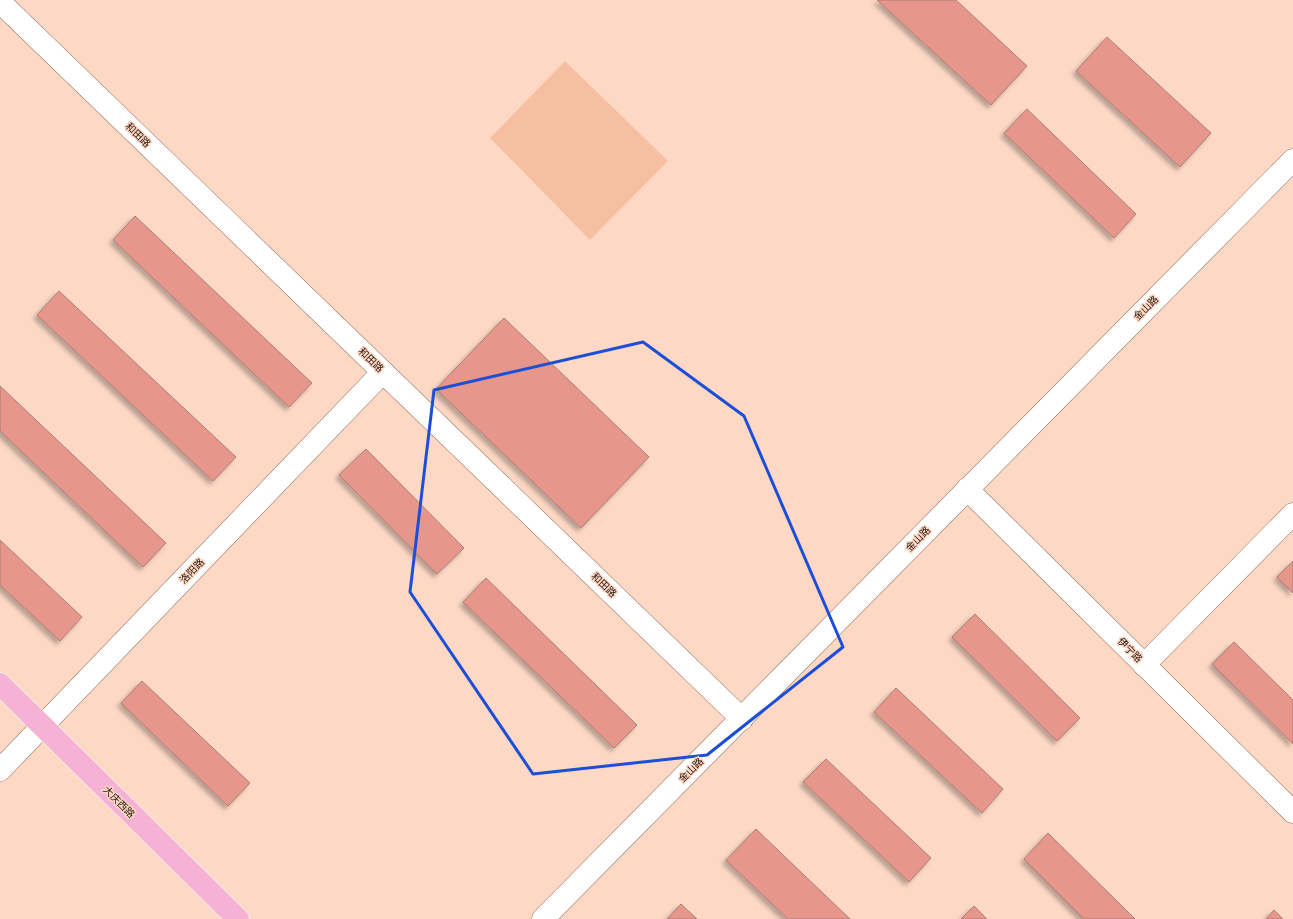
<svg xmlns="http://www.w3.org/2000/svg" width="1293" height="919" viewBox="0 0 1293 919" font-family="'Work Sans','Noto Sans SC',sans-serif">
<defs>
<filter id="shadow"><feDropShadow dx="-3.5" dy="3.5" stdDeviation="2" flood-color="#0004"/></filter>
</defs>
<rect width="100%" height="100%" fill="#fdd8c5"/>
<polygon fill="#f6bfa2" points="565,61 668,161 590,240 490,138"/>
<g fill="#e6968a" stroke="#ad7d75" filter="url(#shadow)">
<polygon points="877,0 956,0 1027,66 991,105"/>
<polygon points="1107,37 1211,133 1180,167 1076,71"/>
<polygon points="1027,109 1136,214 1114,238 1004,133"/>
<polygon points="135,216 312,383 289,407 113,240"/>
<polygon points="59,291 236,457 213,481 37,315"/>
<polygon points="504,318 649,457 581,528 436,389"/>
<polygon points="0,386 166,543 143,567 0,431"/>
<polygon points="366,449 464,548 437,574 339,475"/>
<polygon points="0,540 82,617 60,641 0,585"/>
<polygon points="1293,561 1293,593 1277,577"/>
<polygon points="486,578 637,725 614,748 463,602"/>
<polygon points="975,614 1080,718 1057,741 952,637"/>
<polygon points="1234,642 1293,700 1293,744 1212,664"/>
<polygon points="142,681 250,783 228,806 121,703"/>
<polygon points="896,688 1003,789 982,813 874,712"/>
<polygon points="826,759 931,858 909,882 803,782"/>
<polygon points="756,829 850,919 788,919 726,860"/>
<polygon points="1048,833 1135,919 1084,919 1024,859"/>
<polygon points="681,904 697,919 667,919"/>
<polygon points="974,906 987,919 961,919"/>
<polygon points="1274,910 1283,919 1266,919"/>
</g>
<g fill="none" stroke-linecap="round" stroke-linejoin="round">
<defs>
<g id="minor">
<polyline points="0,2 742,719"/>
<polyline points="967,489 1293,812"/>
<polyline points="1144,665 1293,514"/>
<polyline points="0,770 383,372"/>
<polyline points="543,919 1293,160"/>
</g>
<polyline id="major" points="0,684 238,919"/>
</defs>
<use href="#minor" stroke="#926a54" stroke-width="23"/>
<use href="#major" stroke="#fff" stroke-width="23"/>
<use href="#minor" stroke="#fff" stroke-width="22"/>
<use href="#major" stroke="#f5b2d4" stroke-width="22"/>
</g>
<path fill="none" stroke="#1d4ed8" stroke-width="3" stroke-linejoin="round" d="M 643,342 L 744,416 L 843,647 L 707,755 L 533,774 L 410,592 L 434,390 Z"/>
<g text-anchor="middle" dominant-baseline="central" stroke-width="3" stroke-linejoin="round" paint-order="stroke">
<g font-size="10" fill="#26160d" stroke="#fdd8c5">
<text transform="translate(138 135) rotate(44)">和田路</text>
<text transform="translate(1146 308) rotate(-45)">金山路</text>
<text transform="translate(371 360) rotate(44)">和田路</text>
<text transform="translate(918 539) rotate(-46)">金山路</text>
<text transform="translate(192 571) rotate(-46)">洛阳路</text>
<text transform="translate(604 585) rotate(44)">和田路</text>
<text transform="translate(1130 650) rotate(45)">伊宁路</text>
<text transform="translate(691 770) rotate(-45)">金山路</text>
<text transform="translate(119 802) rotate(45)">大庆西路</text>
</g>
</g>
</svg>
